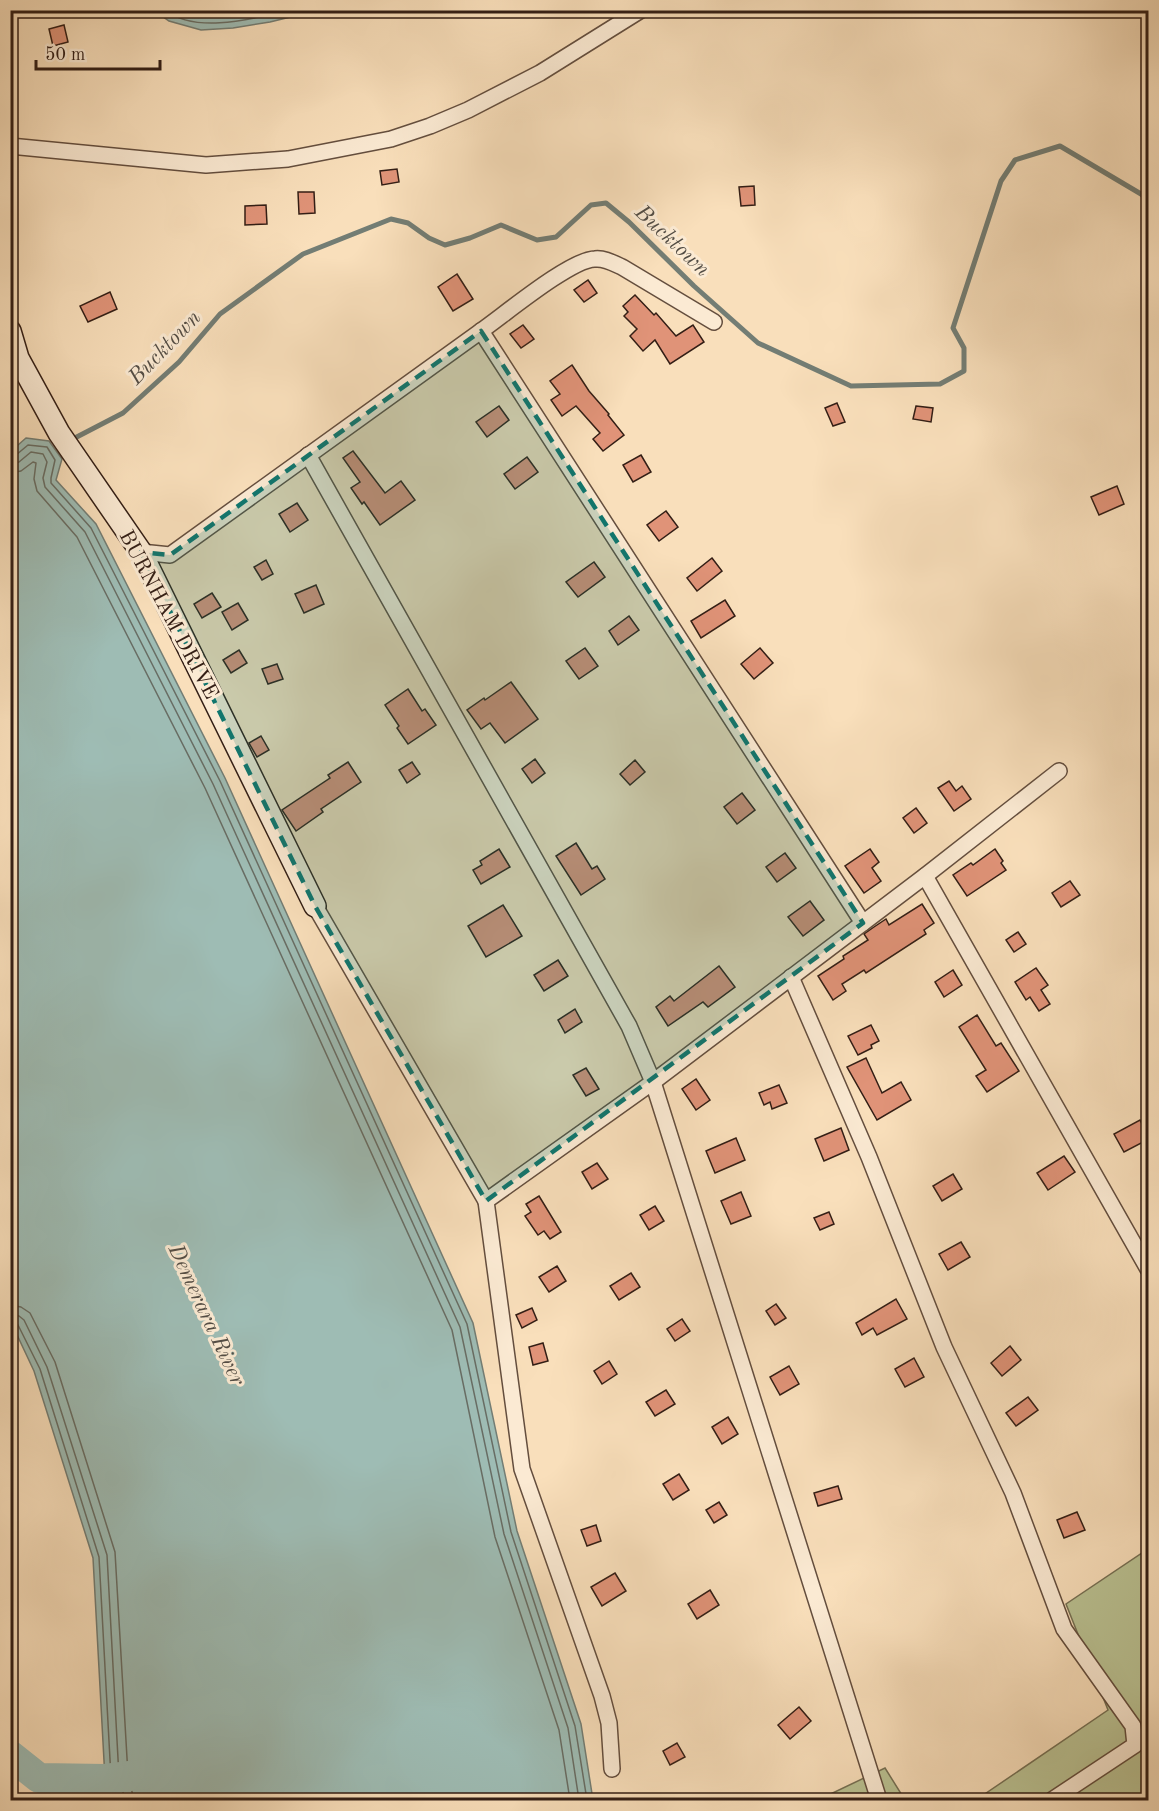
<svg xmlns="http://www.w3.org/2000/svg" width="1159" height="1811" viewBox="0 0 1159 1811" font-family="'Old Standard TT',serif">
<rect width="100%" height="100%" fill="#f9dfbb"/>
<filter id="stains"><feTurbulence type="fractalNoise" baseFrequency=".00333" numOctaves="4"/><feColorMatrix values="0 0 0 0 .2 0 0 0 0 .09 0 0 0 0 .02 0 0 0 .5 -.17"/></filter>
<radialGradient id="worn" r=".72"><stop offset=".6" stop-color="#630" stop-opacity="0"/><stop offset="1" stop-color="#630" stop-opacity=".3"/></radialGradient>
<g fill="#bac293" stroke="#767054" stroke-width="1.5">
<polygon points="1148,1549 1148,1800 976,1800 1108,1710 1066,1604"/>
<polygon points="885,1768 905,1800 818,1800"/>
</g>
<g fill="#9ebcb4" stroke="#737d74" stroke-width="1.5">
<polygon points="155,11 155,10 315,11 270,22 233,28 201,30 169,21"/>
<polygon points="26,438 49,441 62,459 56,480 96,524 225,778 473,1323 517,1531 581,1724 593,1800 112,1800 105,1779 93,1558 34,1371 11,1322 10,452"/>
</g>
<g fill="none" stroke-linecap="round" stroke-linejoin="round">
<g stroke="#686d64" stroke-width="1.5">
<path d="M 165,10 C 197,35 255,18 291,10"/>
<polyline points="181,10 202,16 257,10"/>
<polyline points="10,456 16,455 28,445 47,447 55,460 51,478 51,483 91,528 220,781 467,1324 511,1532 575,1726 587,1800"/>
<polyline points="10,464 19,462 31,452 43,454 47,462 43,478 45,487 85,532 213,784 460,1327 504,1534 568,1728 579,1800"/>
<polyline points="10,473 21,471 33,462 36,463 34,479 37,491 77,537 205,788 452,1330 495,1537 559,1730 570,1800"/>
<polyline points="10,1305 21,1307 30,1313 55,1362 115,1552 128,1775 134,1800"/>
<polyline points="10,1314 19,1316 24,1320 47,1367 107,1555 119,1777 125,1800"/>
<polyline points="10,1322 18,1325 40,1369 99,1557 111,1778 117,1800"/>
</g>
<polyline stroke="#737d74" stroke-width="5" points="69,441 123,413 179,362 220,314 303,254 391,219 408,223 429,238 445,245 470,238 501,225 537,240 556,237 591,205 606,203 629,222 694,286 758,343 851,386 940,384 964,371 964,348 953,328 1001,181 1015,160 1060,146 1141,194 1148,201"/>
<polyline stroke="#9ebcb4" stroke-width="30" points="10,1755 39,1778 105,1779 146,1774"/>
</g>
<g fill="#e09378" stroke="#331e15" stroke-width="1.5">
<polygon points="64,25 68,42 53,46 49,29"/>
<polygon points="397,169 399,182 382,185 380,171"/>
<polygon points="754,186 755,205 741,206 739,187"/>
<polygon points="298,192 314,192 315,213 299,214"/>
<polygon points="266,205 267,224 245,225 245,206"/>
<polygon points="457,274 473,299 453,311 438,287"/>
<polygon points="588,280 597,293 584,302 574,290"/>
<polygon points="110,292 117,309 88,322 80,306"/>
<polygon points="635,295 654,315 656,313 676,336 693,325 704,342 670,364 655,340 643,351 630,336 637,329 624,316 628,312 623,306"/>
<polygon points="523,325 534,339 521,348 510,334"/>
<polygon points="572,365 589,391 609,414 608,415 624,435 603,451 593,439 600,433 576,406 562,416 551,400 560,394 550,381"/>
<polygon points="837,403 845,422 833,426 825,408"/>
<polygon points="499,406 509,420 487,437 476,422"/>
<polygon points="916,406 933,408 931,422 913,419"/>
<polygon points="353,451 385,493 401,481 415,500 380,525 364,502 362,504 351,488 360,482 343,458"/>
<polygon points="641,455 651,472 633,482 623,465"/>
<polygon points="527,457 538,472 515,489 504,474"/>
<polygon points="1117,486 1124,504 1099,515 1091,497"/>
<polygon points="297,503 308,520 290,532 279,514"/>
<polygon points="666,511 678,527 659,541 647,525"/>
<polygon points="712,558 722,571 697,591 687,578"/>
<polygon points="266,560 273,574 262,580 254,567"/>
<polygon points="594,562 605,577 578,597 566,582"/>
<polygon points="316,585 324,604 304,613 295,594"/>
<polygon points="212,593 221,607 202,618 194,604"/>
<polygon points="725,600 735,616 701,638 691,621"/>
<polygon points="238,603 248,620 232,630 222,612"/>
<polygon points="629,616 639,630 618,645 609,631"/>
<polygon points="585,648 598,666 579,679 566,661"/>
<polygon points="760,648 773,663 754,679 741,664"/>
<polygon points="239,650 247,663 231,673 223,660"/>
<polygon points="277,664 283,679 268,684 262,669"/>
<polygon points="511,682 538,719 505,743 490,723 481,729 467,710 484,698 485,700"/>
<polygon points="408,689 422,711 425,709 436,725 408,744 397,728 399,726 385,705"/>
<polygon points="261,736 269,750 257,757 249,743"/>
<polygon points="535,759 545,773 532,783 522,769"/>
<polygon points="635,760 645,772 630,785 620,774"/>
<polygon points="348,762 361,782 321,809 323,812 296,831 282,810 330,778 328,775"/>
<polygon points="412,762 420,774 407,783 399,770"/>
<polygon points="949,781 956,791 962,786 971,799 954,811 938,788"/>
<polygon points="742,793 755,810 737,824 724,807"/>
<polygon points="916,808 927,823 914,833 903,818"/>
<polygon points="576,843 592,869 597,866 605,879 581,895 556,856"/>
<polygon points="499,849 510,867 481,884 473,870 482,865 480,861"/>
<polygon points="870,849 879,862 872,868 881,881 864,893 845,866"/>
<polygon points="995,849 1003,861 1001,863 1006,870 967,896 953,875 971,863 973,865"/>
<polygon points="785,853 796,868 777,882 766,867"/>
<polygon points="1070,881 1080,895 1061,907 1052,893"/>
<polygon points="810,901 824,920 803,936 788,917"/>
<polygon points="922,904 934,923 924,930 926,934 866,973 864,970 842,984 846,991 833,1000 818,976 844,959 843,956 868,940 864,934 874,927 886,919 889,925"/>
<polygon points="503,905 522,936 486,957 468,926"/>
<polygon points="1018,932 1026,944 1014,952 1006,940"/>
<polygon points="558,960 568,976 544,991 534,975"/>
<polygon points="719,966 735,987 708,1007 703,1002 668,1026 656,1007 670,996 674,1001"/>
<polygon points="1036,968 1048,985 1041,990 1050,1004 1039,1011 1030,997 1026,1000 1015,982"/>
<polygon points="953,970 962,985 944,997 935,982"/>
<polygon points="575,1009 582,1022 565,1033 558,1020"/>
<polygon points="977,1015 996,1046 1001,1043 1019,1071 987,1092 976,1076 986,1070 959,1027"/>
<polygon points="871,1025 879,1041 871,1045 872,1048 858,1055 848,1036"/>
<polygon points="866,1058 882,1093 901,1082 911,1100 877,1120 847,1067"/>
<polygon points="586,1068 599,1089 586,1096 573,1075"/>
<polygon points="696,1079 710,1100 696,1110 682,1089"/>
<polygon points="779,1085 787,1103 772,1109 770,1102 764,1105 759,1093"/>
<polygon points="1140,1120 1149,1139 1124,1152 1114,1134"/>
<polygon points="841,1128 849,1150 824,1161 815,1139"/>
<polygon points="736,1138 745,1160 715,1173 706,1151"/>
<polygon points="1064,1156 1075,1172 1048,1190 1037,1173"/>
<polygon points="597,1163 608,1179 592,1189 582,1172"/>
<polygon points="953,1174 962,1189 942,1201 933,1186"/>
<polygon points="741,1192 751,1216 731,1224 721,1201"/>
<polygon points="539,1196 561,1232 550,1239 544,1231 538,1235 525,1216 531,1212 526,1204"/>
<polygon points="655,1206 664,1221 649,1230 640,1215"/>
<polygon points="829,1212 834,1224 820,1230 814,1218"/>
<polygon points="961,1242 970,1257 948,1270 939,1254"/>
<polygon points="557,1266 566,1281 549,1292 539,1277"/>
<polygon points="631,1273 640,1287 619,1300 610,1286"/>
<polygon points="896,1299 907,1319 877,1335 873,1328 862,1335 856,1323"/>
<polygon points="776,1304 786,1318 775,1325 766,1311"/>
<polygon points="532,1308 537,1320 522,1328 516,1315"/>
<polygon points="682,1319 690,1331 675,1341 667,1329"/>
<polygon points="543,1343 548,1361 533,1365 529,1347"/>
<polygon points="1010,1346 1021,1360 1002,1376 991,1363"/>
<polygon points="914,1358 924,1377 905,1387 895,1369"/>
<polygon points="609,1361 617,1374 602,1384 594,1371"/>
<polygon points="789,1366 799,1384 780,1395 770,1377"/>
<polygon points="666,1390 675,1404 655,1416 646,1402"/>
<polygon points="1028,1397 1038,1410 1016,1426 1006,1413"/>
<polygon points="728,1417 738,1434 722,1444 712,1427"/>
<polygon points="679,1474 689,1490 673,1500 663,1484"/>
<polygon points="838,1486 842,1499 818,1506 814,1493"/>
<polygon points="719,1502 727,1515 714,1523 706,1510"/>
<polygon points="1077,1512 1085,1530 1064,1538 1057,1520"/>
<polygon points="596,1525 601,1541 587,1546 581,1530"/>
<polygon points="615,1573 626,1591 602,1606 591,1587"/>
<polygon points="710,1590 719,1605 697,1619 688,1604"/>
<polygon points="799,1707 811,1721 790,1739 778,1725"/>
<polygon points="677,1743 685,1757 670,1765 663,1751"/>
</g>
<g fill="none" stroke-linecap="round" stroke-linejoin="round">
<defs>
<g id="street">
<polyline points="10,146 206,165 288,159 391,139 430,126 468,110 540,73 641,10"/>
<path d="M 481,331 C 504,315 571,259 595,259 C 605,258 613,263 622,267 L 714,322"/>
<polyline points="308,455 629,1026 653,1082 879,1800"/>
<polyline points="141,552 170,555 481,331 863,923"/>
<polyline points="925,876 1148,1269"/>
<polyline points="315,906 486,1201"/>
<polyline points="791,977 869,1157 944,1347 1013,1493 1064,1629 1133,1726 1135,1745 1052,1800"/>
<polyline points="612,1769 609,1723 602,1696 522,1469 486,1201 653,1082 925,876 1059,771"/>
</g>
<polyline id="secondary" points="10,331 18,358 59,433 141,552 315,906"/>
</defs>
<use href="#street" stroke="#644e3e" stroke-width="18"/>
<use href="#secondary" stroke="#331e15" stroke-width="24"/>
<use href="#street" stroke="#fbead3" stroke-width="15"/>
<use href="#secondary" stroke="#fbead3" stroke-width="21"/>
</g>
<path fill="#0f766e" fill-opacity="0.2" stroke="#0f766e" stroke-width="4.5" stroke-dasharray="12 8" stroke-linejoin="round" d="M 481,331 L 863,923 L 486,1201 L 315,906 L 141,552 L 170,555 Z"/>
<g text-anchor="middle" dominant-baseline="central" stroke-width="6" stroke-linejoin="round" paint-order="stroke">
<g font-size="21" fill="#331e15" stroke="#fbead3">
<text transform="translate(168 615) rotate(62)">BURNHAM DRIVE</text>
</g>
<g font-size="22" font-style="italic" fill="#534d45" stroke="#fbead3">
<text transform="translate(672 241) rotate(43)">Bucktown</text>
<text transform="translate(165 348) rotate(-46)">Bucktown</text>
<text transform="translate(206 1315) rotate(65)">Demerara River</text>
</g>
</g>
<rect width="1159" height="1811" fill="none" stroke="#f9dfbb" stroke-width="36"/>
<rect x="12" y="12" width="1135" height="1787" fill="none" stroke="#331e15" stroke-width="3"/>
<rect x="18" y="18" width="1123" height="1775" fill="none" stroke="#331e15" stroke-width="1.5"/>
<path d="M36 60v9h124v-9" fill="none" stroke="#331e15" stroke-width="3"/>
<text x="45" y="60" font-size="18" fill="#331e15" stroke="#fbead3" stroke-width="4.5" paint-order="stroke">50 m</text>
<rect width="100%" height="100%" filter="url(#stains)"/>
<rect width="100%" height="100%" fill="url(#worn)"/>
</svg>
